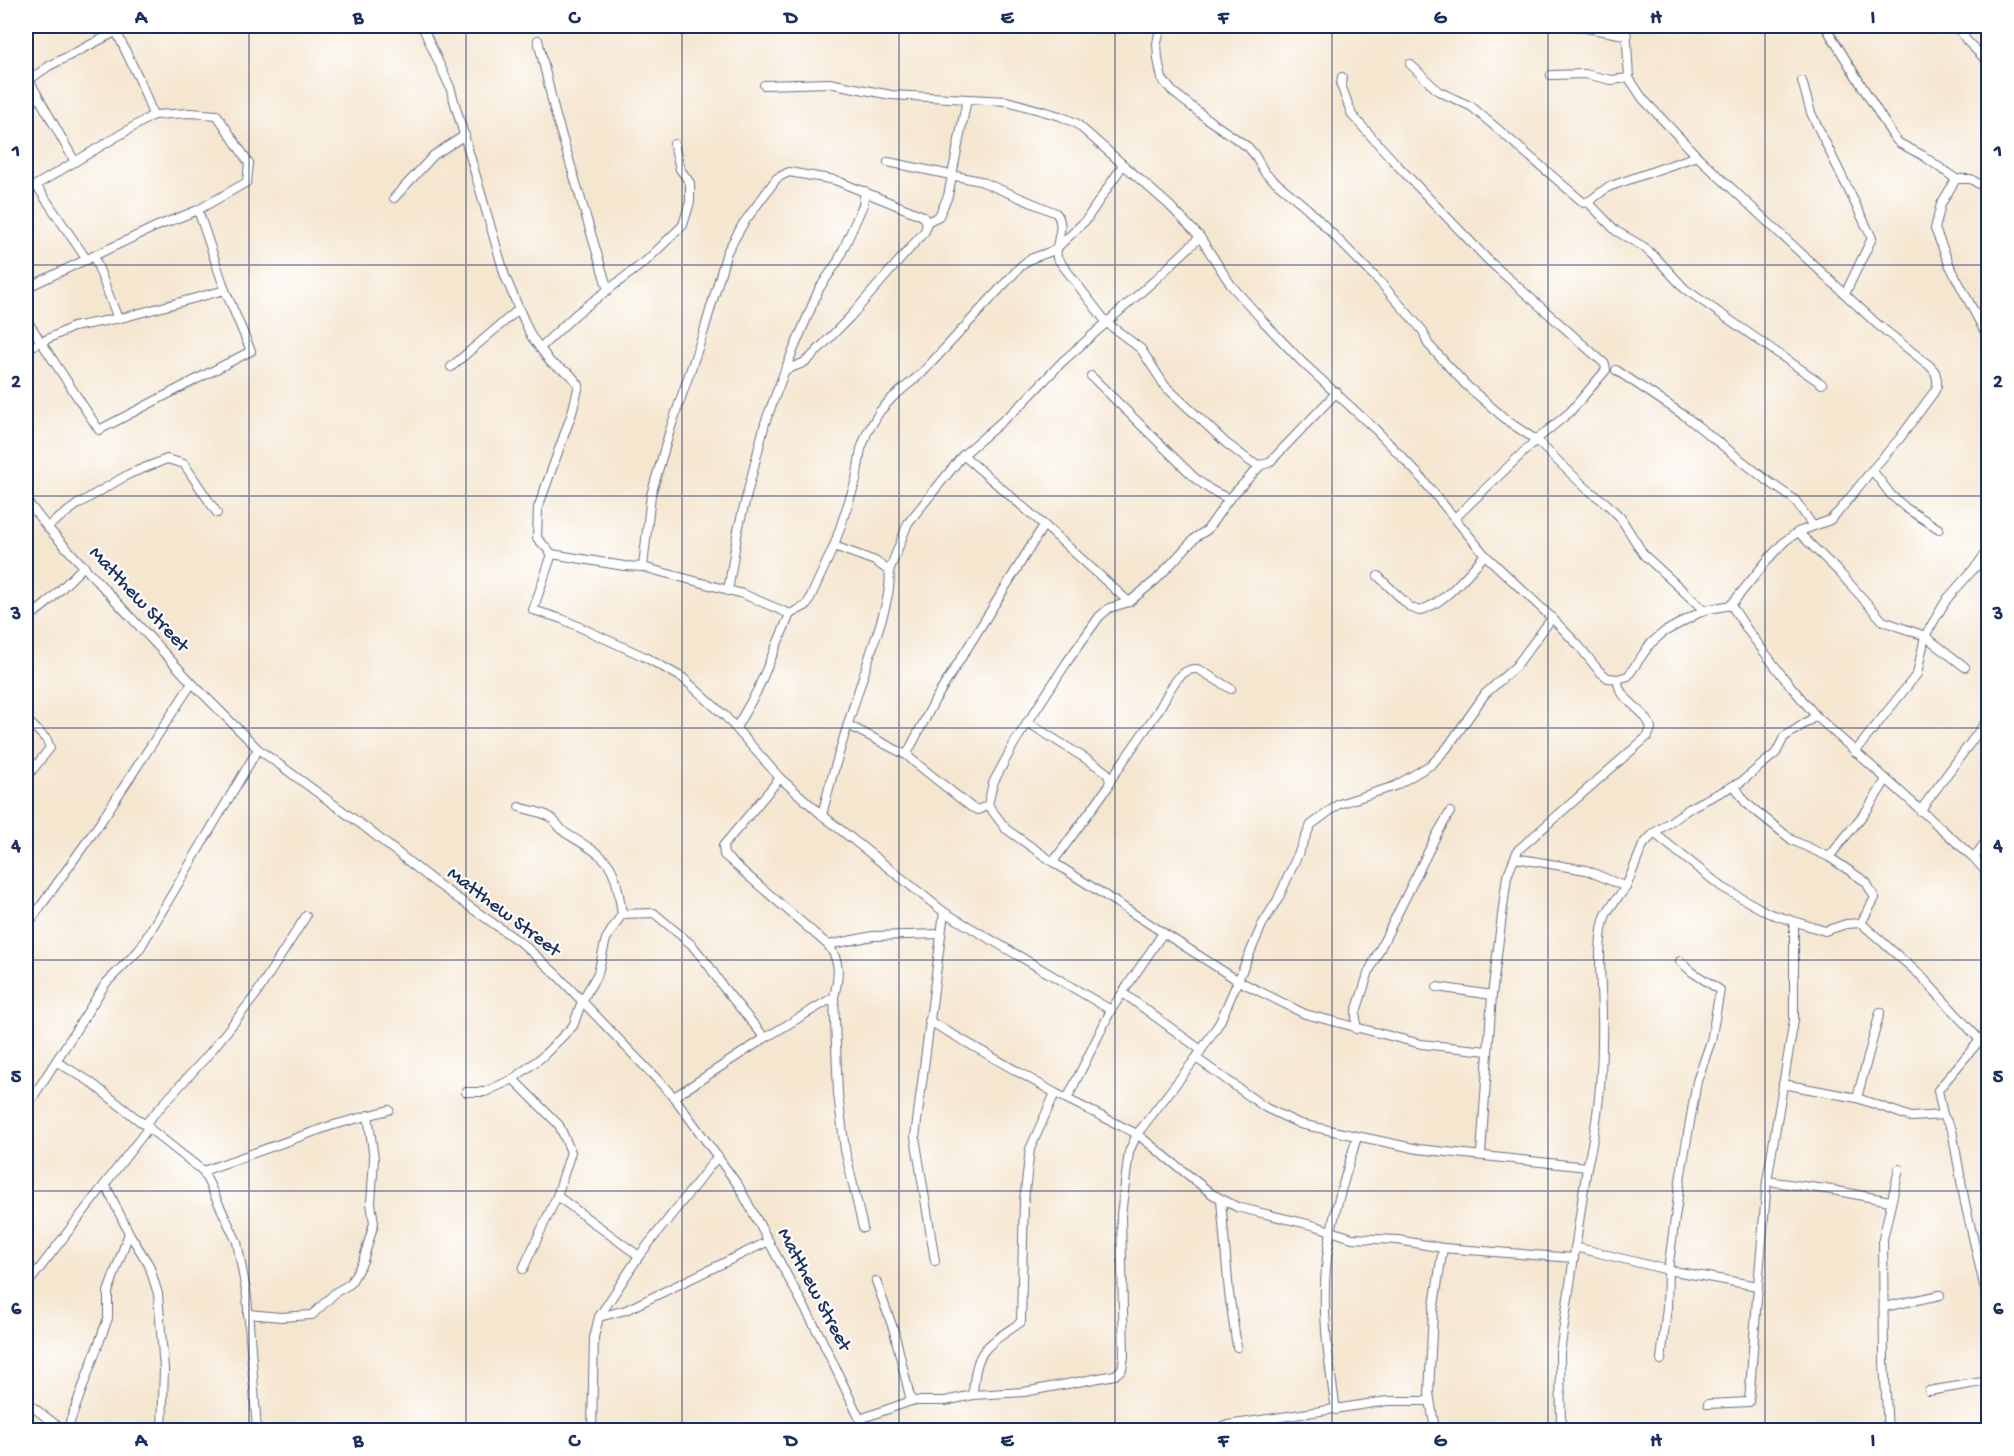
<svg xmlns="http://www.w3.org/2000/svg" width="2014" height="1456" viewBox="0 0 2014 1456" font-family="'Gochi Hand',sans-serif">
<rect width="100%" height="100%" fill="#fff"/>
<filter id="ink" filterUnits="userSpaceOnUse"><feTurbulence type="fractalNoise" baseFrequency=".0167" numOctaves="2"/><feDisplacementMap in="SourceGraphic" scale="12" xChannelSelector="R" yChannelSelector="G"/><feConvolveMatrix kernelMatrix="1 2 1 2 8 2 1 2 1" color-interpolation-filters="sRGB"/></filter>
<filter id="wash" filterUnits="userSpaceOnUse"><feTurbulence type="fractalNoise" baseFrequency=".008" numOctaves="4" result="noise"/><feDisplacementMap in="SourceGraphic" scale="24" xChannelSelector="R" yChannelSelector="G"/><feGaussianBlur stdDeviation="1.35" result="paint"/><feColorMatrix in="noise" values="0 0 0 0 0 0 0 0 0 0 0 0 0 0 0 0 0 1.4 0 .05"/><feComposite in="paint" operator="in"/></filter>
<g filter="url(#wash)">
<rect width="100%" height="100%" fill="#f5e6d0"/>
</g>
<g filter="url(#ink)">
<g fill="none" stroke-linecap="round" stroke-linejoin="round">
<defs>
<g id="street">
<polyline points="422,26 450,87 505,276 519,309 531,336 540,348 551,363 570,374 579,385 572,413 538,508 537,538 552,554 624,566 643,567 743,594 790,614"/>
<polyline points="1164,26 1160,29 1157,43 1158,59 1162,79 1173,92 1210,121 1248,147 1254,154 1265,173 1307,208 1380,282 1423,331 1428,344 1466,385 1509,422 1536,440 1586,488 1607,504 1620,517 1644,555 1704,610"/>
<polyline points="1575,26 1625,35"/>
<polyline points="1825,26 1893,136 1899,143 1922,155 1956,179 1971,179 1988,190"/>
<polyline points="1957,26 1967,41 1988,62"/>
<polyline points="538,40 555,113 608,290"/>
<polyline points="1410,64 1438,91 1472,107 1584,203 1591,200 1608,187 1697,156"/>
<polyline points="1551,75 1585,74 1611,80 1629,78"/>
<polyline points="1342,77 1341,85 1352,115 1399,167 1489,261 1605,364 1606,370 1570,412 1536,440 1455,518"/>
<polyline points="29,80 75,162"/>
<polyline points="1802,81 1811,113 1872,238 1845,294"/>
<polyline points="26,82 49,66 127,26"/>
<polyline points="764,85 829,83 891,95 1007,101 1060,116 1076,123 1169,205 1200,237 1231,285 1264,322 1302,362 1377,431 1418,474 1485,555 1552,618 1579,646 1599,671 1608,678 1618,679 1628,676 1650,644 1664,632 1704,610 1731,605 1770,557 1785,541 1798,532 1830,520 1840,510 1872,470 1900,438 1934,392 1937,386 1937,379 1935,372 1930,366 1877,324 1697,156 1643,99 1629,78 1626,26"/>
<path d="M 888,162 L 980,181 L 1056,213 C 1067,226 1054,242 1057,258 L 1107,323 L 1141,349 L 1165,386 L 1226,443 L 1251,462 L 1261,465 L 1269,463 L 1337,392"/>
<polyline points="1956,179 1941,204 1935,229 1950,266 1988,338"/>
<polyline points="36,185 153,115 141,83 116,31"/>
<polyline points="26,194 36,185 87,260"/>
<polyline points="394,198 434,155 465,135"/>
<polyline points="1588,202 1616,231 1644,247 1659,261 1685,289 1822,384"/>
<polyline points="927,222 939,216 948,196 967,99"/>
<polyline points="94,256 118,319"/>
<polyline points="26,288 155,227 198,210 247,182 249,163 217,115 191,113 153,115"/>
<polyline points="26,319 99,430 251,351 225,290 198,210"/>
<polyline points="540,348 576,314 646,261 683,225 690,202 690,183 680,169 674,144"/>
<polyline points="26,349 73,327 125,317 225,290"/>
<polyline points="451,367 519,309"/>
<polyline points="1616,370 1685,416 1765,479 1795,500 1813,526"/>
<polyline points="1091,376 1196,479 1211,490 1229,499"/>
<polyline points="963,455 1044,525 1129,602"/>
<polyline points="1261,465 1229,499 1207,530 1196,537 1156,580 1129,602 1109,608 1099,617 1067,662 1015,742 993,783 988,805 1006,829 1053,862 1237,980 1305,1014 1421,1044 1487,1051"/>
<polyline points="1872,470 1891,495 1906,508 1939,529"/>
<polyline points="26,500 47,527 192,683 258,749 366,828 436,883 524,945 558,976 674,1097 738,1185 820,1336 865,1430"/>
<polyline points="47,527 78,504 129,474 167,459 184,464 217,513"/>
<polyline points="1798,532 1839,572 1883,621 1925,636 1965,667"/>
<polyline points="552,554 533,610 562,619 643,656 683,678 725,716 780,778 822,815 944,912 915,1137 935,1261"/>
<polyline points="643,567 651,495 670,430 704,331 727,252 743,224 777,178 789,172 835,180 923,216 927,222 925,231 850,317 809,359 803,363 785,370"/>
<polyline points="889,571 908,523 963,455 1021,405 1062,362 1156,279 1200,237"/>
<path d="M 1378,576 L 1410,607 L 1419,611 C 1447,602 1466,575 1485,555"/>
<polyline points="728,591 738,530 765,423 785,370 819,289 838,261 863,205 865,191"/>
<polyline points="1731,605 1749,632 1784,678 1816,716 1974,858 1988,874"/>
<polyline points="26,620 46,604 84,566"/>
<polyline points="26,719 47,740 50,748 26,778"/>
<polyline points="1027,722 1099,767 1107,773 1110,781 1108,787 1053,862"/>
<polyline points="848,725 908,756"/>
<polyline points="736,728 757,691 790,614 807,605 834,546 856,480 861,449 867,433 880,411 892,398 922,373 1021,266 1030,259 1055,250 1086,220 1123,165"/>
<polyline points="1855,752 1917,674 1925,636 1947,599 1978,564 1988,549"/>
<path d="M 1110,781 C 1125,758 1141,736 1156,714 C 1164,702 1169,688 1179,677 C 1185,671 1192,667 1200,670 L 1231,689"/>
<polyline points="988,805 978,810 971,807 912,760 908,756 908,752 935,700 1044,525"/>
<polyline points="1920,811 1988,719"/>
<path d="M 822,815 C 835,761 853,708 870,655 C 877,633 893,592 889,571 L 875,561 L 834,546"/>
<polyline points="1654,833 1722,887 1768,913 1825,931 1846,924 1861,923 1875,898 1866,882 1829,857 1792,840 1746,803 1734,785"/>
<polyline points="1829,857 1867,810 1886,780"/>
<path d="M 1515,858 L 1586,870 L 1626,887 C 1620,896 1608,907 1605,917 C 1596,946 1602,987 1602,1017 C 1603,1066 1599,1119 1587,1167 L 1560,1353 L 1561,1430"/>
<polyline points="1974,858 1988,838"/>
<polyline points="1626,887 1643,845 1654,833 1693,806 1741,782 1776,753 1784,737 1816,716"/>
<polyline points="944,912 1111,1010"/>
<polyline points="622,914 654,913 692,945 709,966 723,987 765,1038"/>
<polyline points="1794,922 1794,1020 1767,1181 1832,1190 1890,1201"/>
<polyline points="1861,923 1921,976 1988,1049"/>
<polyline points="26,927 100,823 192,683"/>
<polyline points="828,945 873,936 941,934"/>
<polyline points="1437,987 1492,995"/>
<polyline points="1123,993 1201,1050"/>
<polyline points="834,997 838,1094 845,1150 863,1228"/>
<polyline points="929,1021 1055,1093 1137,1134 1212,1194 1237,1207 1316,1226 1352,1238 1398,1240 1443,1248 1574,1258"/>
<polyline points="1356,1029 1356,1012 1369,971 1437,834 1450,812"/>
<polyline points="1980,1040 1938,1090 1943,1115 1952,1130 1965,1203 1988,1302"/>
<polyline points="1196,1058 1266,1108 1300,1124 1418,1149 1587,1167"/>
<polyline points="57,1062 89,1081 203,1171 237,1242 247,1296 257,1430"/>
<polyline points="513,1079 559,1125 571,1152 557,1196 523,1269"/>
<polyline points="1783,1084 1857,1098 1911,1117 1943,1115"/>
<path d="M 466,1092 L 485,1092 L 513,1079 L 542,1057 L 573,1026 L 582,1001 L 598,973 L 606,939 L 622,914 C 614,861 612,861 567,834 C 560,830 557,822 550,817 C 543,812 528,810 519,807"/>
<path d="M 674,1097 L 765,1038 L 834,997 C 839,976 841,961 828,945 L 724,855 L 723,846 L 780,778"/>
<polyline points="1857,1098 1880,1012"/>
<polyline points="1067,1099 1111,1010 1163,933"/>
<polyline points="26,1108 106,983 139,950 258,749"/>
<polyline points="145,1124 208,1055 255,996 306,916"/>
<path d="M 1481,1154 L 1492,995 L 1507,876 L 1518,850 L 1648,736 L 1651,728 C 1646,709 1616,699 1618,679"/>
<polyline points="203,1171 330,1126 389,1110"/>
<polyline points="105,1184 129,1233 149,1265 158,1294 164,1369 162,1430"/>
<polyline points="557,1196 639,1256"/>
<polyline points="1221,1200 1229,1293 1237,1347"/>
<polyline points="1575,1247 1668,1270 1758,1286 1749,1402 1708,1404"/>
<polyline points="876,1281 894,1331 911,1401"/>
<polyline points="26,1286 149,1127"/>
<polyline points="1758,1286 1767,1181"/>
<polyline points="1884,1307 1940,1295"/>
<polyline points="248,1314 281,1317 312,1315 336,1292 350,1284 363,1261 374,1223 371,1203 374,1159 368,1115"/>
<polyline points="599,1317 626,1310 769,1241"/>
<polyline points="1661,1360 1667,1307 1668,1270 1681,1174 1697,1081 1711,1041 1720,990 1692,972 1680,961"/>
<polyline points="1929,1391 1988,1381"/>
<path d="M 973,1395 C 975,1349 985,1347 1021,1322 L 1024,1200 L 1030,1149 L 1055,1093"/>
<polyline points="26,1402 63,1430"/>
<path d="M 1336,1410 C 1328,1359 1321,1309 1327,1258 C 1331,1218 1346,1175 1357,1137"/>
<polyline points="860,1419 911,1401 945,1401 973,1395 1024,1392 1115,1375 1122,1369 1124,1356 1121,1215 1129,1152 1137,1134 1196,1058 1220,1022 1262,925 1278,899 1311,825 1339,804 1395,786 1432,764 1447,748 1485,694 1516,666 1552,618"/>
<polyline points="67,1430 108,1318 108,1292 129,1233"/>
<polyline points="592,1430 594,1337 599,1317 639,1256 718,1156"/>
<polyline points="1215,1430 1228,1425 1387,1401 1429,1401"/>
<polyline points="1435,1430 1429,1393 1433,1312 1443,1248"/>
<polyline points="1888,1430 1884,1362 1883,1239 1899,1169"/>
</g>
</defs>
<use href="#street" stroke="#676f86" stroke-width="10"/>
<use href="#street" stroke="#fff" stroke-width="8"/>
</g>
</g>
<path fill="none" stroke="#1b2f5e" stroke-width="1.5" stroke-opacity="0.55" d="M 249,26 L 249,1430M 466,26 L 466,1430M 682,26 L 682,1430M 899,26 L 899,1430M 1115,26 L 1115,1430M 1332,26 L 1332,1430M 1548,26 L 1548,1430M 1765,26 L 1765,1430M 26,265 L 1988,265M 26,496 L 1988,496M 26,728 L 1988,728M 26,960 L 1988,960M 26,1191 L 1988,1191"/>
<g text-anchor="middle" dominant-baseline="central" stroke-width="4.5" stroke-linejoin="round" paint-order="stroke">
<g font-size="20" fill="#1b2f5e" stroke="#fff">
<text transform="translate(138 600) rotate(47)">Matthew Street</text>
<text transform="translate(503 913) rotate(37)">Matthew Street</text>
<text transform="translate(813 1290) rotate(62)">Matthew Street</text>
</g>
</g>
<rect width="2014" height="1456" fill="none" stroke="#fff" stroke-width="66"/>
<rect x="33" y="33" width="1948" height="1390" fill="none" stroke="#1b2f5e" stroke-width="2"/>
<g font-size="20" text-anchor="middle" font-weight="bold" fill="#1b2f5e">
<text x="141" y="23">A</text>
<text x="358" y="23">B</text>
<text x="574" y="23">C</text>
<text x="791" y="23">D</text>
<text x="1007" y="23">E</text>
<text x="1223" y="23">F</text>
<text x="1440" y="23">G</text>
<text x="1656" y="23">H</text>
<text x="1873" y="23">I</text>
<text x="16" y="156">1</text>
<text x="1998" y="156">1</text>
<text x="16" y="387">2</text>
<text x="1998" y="387">2</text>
<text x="16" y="619">3</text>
<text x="1998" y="619">3</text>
<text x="16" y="851">4</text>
<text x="1998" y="851">4</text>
<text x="16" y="1082">5</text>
<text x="1998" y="1082">5</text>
<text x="16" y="1314">6</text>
<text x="1998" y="1314">6</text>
<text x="141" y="1446">A</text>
<text x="358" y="1446">B</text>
<text x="574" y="1446">C</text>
<text x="791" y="1446">D</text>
<text x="1007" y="1446">E</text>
<text x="1223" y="1446">F</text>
<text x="1440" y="1446">G</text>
<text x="1656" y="1446">H</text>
<text x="1873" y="1446">I</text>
</g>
</svg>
